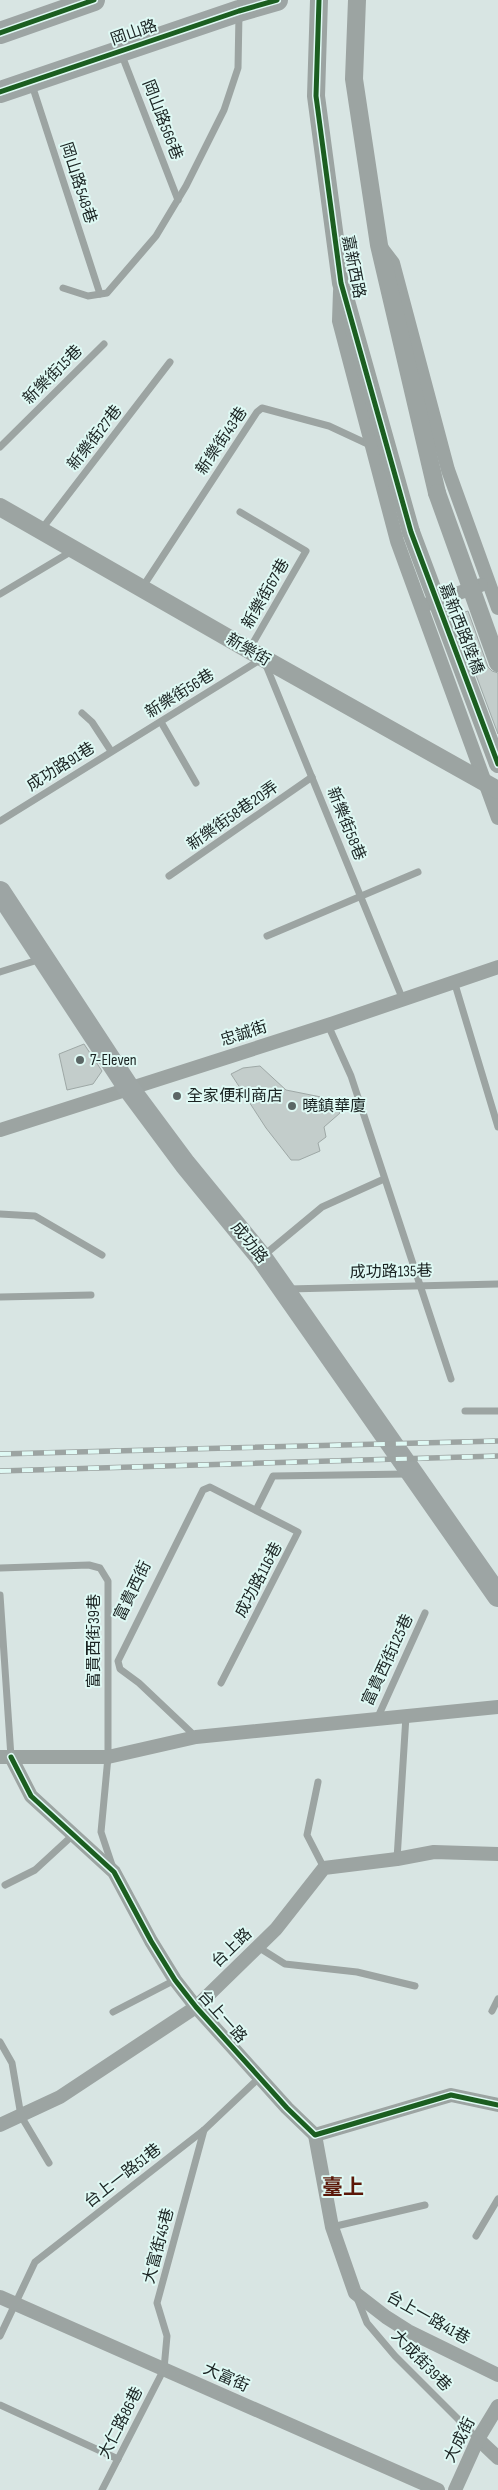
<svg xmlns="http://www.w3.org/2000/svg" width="498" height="2490" viewBox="0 0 498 2490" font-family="'Sofia Sans Condensed','Noto Sans TC',sans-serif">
<rect width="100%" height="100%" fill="#d8e5e3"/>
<g fill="#c3cdcb" stroke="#9ea8a6">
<polygon points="468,611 488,667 492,671 498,673 498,734 454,616"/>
<polygon points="84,1044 102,1071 93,1084 67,1090 59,1054"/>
<polygon points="260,1066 286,1090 326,1098 340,1113 324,1127 326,1137 318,1143 320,1151 299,1160 291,1160 266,1128 231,1074 243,1068"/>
</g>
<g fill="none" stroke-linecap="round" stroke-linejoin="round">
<g stroke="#9ca4a2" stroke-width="7">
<polyline points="121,53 178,200"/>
<polyline points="32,85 100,294"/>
<polyline points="63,288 88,296 107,293 156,236 186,186 224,110 238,68 239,14"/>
<polyline points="0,447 104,344"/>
<polyline points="240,512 306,551 249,650"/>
<polyline points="41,530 170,362"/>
<polyline points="142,588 257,412 262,408 329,426 372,446"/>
<polyline points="0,594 72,551"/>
<polyline points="82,713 92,722 111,751"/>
<polyline points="161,722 196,783"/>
<polyline points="0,821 263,658 403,1000"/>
<polyline points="169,876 312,777"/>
<polyline points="267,936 418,872"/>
<polyline points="0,972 41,959"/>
<polyline points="454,981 498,1127"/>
<polyline points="328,1025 351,1076 451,1379"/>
<polyline points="0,1214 35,1216 102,1255"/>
<polyline points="263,1256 322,1207 384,1179"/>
<polyline points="288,1289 498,1284"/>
<polyline points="0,1297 91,1295"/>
<polyline points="465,1411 498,1411"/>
<polyline points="256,1510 273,1476 407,1474"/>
<polyline points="0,1568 89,1565 100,1568 108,1581 108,1757 101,1832 113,1868"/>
<polyline points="0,1595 11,1757"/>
<polyline points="377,1719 425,1613"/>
<polyline points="196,1737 139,1683 120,1669 118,1661 203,1490 210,1487 298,1532 221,1683"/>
<polyline points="318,1782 307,1835 324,1868"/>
<polyline points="397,1859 406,1716"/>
<polyline points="5,1885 35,1870 73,1835"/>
<polyline points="258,1947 285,1964 357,1972 415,1986"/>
<polyline points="492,2011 498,1999"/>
<polyline points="113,2012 175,1980"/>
<polyline points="0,2042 12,2063 21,2116 49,2163"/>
<polyline points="332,2227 425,2205"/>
<polyline points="476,2236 498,2199"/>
<polyline points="357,2298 367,2323 395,2356 478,2439"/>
<polyline points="0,2336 35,2262 204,2130 260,2077"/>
<polyline points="0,2405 118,2459"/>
<polyline points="102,2490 164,2369 167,2336 157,2303 204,2130"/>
</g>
<g stroke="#9ca4a2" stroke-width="14">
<polyline points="380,246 393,263 448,470 498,608"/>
<polyline points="340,291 339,321 397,541 498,818"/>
<polyline points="428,604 481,585"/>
<polyline points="0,1130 328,1025 498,967"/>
<polyline points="0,1757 108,1757 196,1737 498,1707"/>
<polyline points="11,1757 31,1796 114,1872 151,1941 175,1980 196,2007 287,2108 315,2135 451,2095 498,2105"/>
<polyline points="0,2125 60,2097 196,2007 276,1929 324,1868 397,1859 434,1852 498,1854"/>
<polyline points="315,2135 332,2227 355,2293 386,2317 408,2331 498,2375"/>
<polyline points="0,2297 438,2490"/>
<polyline points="478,2439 498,2458"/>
<polyline points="455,2490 478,2439 498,2406"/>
</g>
<g stroke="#9ca4a2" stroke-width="18">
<polyline points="319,0 316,96 341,283 411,532"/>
<polyline points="357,0 354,79 379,245 437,493"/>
<polyline points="0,507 263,658 498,790"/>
</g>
<g stroke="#9da5a4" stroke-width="22">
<polyline points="0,33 94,0"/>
<polyline points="0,92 239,11 277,0"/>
<polyline points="0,892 130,1090 185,1164 261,1257 498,1596"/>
</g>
<defs>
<g id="rail">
<polyline points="0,1454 498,1441"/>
<polyline points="0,1471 498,1456"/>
</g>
</defs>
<use href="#rail" stroke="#9ca4a2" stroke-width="5.5"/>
<use href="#rail" stroke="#dff9f4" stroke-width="4" stroke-dasharray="11" stroke-linecap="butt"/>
<g stroke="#9ca4a2" stroke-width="18">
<polyline points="437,493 498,663"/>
<polyline points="411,532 498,764"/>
</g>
<defs>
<g id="cycleway">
<polyline points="319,0 316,96 341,283 411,532 498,764"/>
<polyline points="0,33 94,0"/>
<polyline points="0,92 239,11 277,0"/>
<polyline points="11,1757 31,1796 114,1872 151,1941 175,1980 196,2007 287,2108 315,2135 451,2095 498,2105"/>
</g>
</defs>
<use href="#cycleway" stroke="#dff9f4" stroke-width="8"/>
<use href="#cycleway" stroke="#1b5e20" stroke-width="5"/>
</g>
<g fill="#5c6766" stroke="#dff9f4" stroke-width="2">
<circle cx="80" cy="1060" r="5"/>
<circle cx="177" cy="1096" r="5"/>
<circle cx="292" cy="1106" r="5"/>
</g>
<g text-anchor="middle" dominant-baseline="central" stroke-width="4" stroke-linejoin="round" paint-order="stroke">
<g font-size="16" fill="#1a2322" stroke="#dff9f4">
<text transform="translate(134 33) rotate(-19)">岡山路</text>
<text transform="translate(162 120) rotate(69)">岡山路566巷</text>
<text transform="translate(78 183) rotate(72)">岡山路548巷</text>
<text transform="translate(353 267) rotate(79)">嘉新西路</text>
<text transform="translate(53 375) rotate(-45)">新樂街15巷</text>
<text transform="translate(95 438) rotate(-52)">新樂街27巷</text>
<text transform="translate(222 441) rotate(-56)">新樂街43巷</text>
<text transform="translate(266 594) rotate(-60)">新樂街67巷</text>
<text transform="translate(461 629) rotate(69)">嘉新西路陸橋</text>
<text transform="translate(248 650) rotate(30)">新樂街</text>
<text transform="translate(180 694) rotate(-32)">新樂街56巷</text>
<text transform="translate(61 767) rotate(-32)">成功路91巷</text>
<text transform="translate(233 816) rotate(-35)">新樂街58巷20弄</text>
<text transform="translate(346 824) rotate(68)">新樂街58巷</text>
<text transform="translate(244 1034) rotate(-18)">忠誠街</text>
<text transform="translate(249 1243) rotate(51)">成功路</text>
<text transform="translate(391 1272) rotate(-1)">成功路135巷</text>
<text transform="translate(259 1580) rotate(-62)">成功路116巷</text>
<text transform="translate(133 1591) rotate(-64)">富貴西街</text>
<text transform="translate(94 1641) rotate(-90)">富貴西街39巷</text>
<text transform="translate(388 1660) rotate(-65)">富貴西街125巷</text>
<text transform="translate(232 1948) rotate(-44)">台上路</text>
<text transform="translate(222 2017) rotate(48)">台上一路</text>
<text transform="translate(123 2176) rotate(-38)">台上一路51巷</text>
<text transform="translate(159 2246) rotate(-75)">大富街45巷</text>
<text transform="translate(428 2318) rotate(29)">台上一路41巷</text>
<text transform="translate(421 2361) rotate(46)">大成街39巷</text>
<text transform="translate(226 2378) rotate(24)">大富街</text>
<text transform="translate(121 2423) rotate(-63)">大仁路86巷</text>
<text transform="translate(460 2440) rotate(-63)">大成街</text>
</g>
<g font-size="16" fill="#1a2322" stroke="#dff9f4" text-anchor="start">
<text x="90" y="1060">7-Eleven</text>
<text x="187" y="1096">全家便利商店</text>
<text x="302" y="1106">曉鎮華廈</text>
</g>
<g font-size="21" font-weight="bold" fill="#5b1809" stroke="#dff9f4">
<text x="343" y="2187">臺上</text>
</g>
</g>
</svg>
